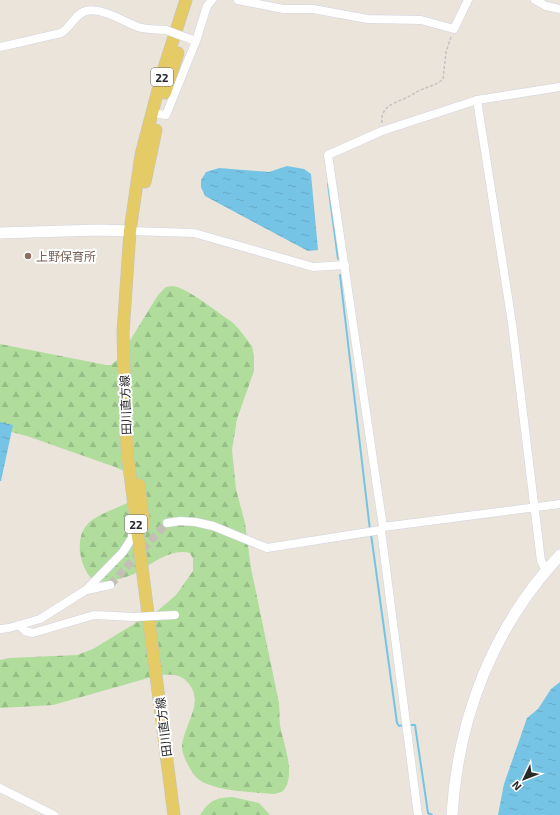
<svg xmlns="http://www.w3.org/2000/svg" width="560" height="815" viewBox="0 0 560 815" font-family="'Exo 2','Noto Sans JP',sans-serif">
<defs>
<pattern id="forest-firs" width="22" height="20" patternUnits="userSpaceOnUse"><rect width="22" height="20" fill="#b0dd9c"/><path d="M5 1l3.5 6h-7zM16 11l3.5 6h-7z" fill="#97be86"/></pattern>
<pattern id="water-ripples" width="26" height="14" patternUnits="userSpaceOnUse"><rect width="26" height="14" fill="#76c4e5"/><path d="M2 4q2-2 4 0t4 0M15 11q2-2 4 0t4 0" fill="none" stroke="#66a8c4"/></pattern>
</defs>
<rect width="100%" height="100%" fill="#eae4db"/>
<g fill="url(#forest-firs)">
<path d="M 172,286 C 187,287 218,313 232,322 L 238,328 L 252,346 L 254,356 L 254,371 L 237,419 L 232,450 L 236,489 L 245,523 L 251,568 L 279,703 C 280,710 279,718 280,725 C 283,743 297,775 283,791 L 275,794 C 253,792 220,792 201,781 C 193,777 182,756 182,747 C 183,726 205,703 189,684 C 180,673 172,675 159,675 L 53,705 L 0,708 L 0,660 L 9,658 L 77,655 L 93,649 L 147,616 L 155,613 L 176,595 L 193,571 L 193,559 L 190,553 C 170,548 151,565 134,574 C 123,579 107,582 95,582 C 86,574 82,564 80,552 C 77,517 104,515 129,502 L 126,472 L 115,467 L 27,436 L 0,429 L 0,344 L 106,365 L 111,365 L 116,361 L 123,352 L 158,295 L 166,287 Z"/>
<path d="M 232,797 L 259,803 L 270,815 L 200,815 C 210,800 215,798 232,797 Z"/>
</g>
<g fill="url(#water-ripples)">
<polygon points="287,166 304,169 311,174 318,250 308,251 205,196 201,187 201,180 206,172 219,168 269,172"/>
<polygon points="0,422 13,425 1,481 0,481"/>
<polygon points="560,682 560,815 498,815 504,784 527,718 538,709 551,689"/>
</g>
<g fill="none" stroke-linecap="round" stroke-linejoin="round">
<g stroke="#76c4e5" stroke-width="2">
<polyline points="328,184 338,259"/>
<polyline points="340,275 370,530"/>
<polyline points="371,534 397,723 399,726 404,725"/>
<polyline points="409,725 415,725 428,813 432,815"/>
</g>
<polyline stroke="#c3bfb7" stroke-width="8" stroke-dasharray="8 4" stroke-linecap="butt" points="110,585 167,523"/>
<defs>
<g id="street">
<polyline points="238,0 283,9 313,9 368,19 421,20 454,29 468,0"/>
<polyline points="535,0 546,6 560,9"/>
<path d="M 0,47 L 61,33 C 70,28 76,13 86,11 C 102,7 124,22 138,27 C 147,30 157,29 166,30"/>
<polyline points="477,100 512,323 541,561 546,570"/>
<polyline points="159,114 166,115 196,41 207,6 212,0"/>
<polyline points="130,231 194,233 313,267 345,265"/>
<polyline points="167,523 180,521 195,522 213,526 267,548 381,530 383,527 560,504"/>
<polyline points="383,527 328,155 382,131 477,100 560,87"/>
<polyline points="381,530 418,815"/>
<polyline points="87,590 110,585"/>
<polyline points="19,625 25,631 33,633 94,615 135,617"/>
<polyline points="0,629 9,628 40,619 86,590 123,552 132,538 132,526"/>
<polyline points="0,788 54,815"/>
</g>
<g id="secondary">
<polyline points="0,233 99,230 130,231"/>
<path d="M 452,815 C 458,717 493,627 560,555"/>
</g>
<g id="primary">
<polyline points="165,93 178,53"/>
<polyline points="145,182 156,130"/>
<polyline points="139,485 144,525"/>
<polyline points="174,815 127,451 123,333 130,231 141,155 163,71 186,0"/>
</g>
</defs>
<use href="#street" stroke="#d1d3e0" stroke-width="9"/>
<use href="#secondary" stroke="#d1d3e0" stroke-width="12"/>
<use href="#primary" stroke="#c3c3c3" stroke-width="13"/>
<path stroke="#c3c3c3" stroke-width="1.5" stroke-dasharray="3 2" stroke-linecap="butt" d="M 382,123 C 380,107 394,103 406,98 C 412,95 417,91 423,89 C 431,86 436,85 443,79 L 446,52 L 451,37"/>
<use href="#street" stroke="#fff" stroke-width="8"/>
<use href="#secondary" stroke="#fff" stroke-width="11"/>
<use href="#primary" stroke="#e5cb65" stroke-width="12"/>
<defs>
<g id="street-bridge">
<polyline points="166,30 190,39"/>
<polyline points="135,617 175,615"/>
</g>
</defs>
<use href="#street-bridge" stroke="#d1d3e0" stroke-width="9" stroke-linecap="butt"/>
<use href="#street-bridge" stroke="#fff" stroke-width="8"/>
</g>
<circle fill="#8d6e63" stroke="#fff" stroke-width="1.5" cx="28" cy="256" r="4"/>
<g text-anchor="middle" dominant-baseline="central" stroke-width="4" stroke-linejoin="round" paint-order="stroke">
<g fill="#fff" stroke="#696969" stroke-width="1">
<rect x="151" y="68" width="22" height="18" rx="3"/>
<rect x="125" y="515" width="22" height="18" rx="3"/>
</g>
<g font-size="11" font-weight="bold" fill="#292929">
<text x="162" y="77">22</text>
<text x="136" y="524">22</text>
</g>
<g font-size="12" fill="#785e54" stroke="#fff" text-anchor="start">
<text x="36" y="256">上野保育所</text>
</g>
<g font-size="12" fill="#292929" stroke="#fff">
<text transform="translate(125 405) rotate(-92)">田川直方線</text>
<text transform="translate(163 727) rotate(-97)">田川直方線</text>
</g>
</g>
<g transform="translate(524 779) rotate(227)" stroke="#ffffff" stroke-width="3" paint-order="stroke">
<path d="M0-3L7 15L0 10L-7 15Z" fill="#292929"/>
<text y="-6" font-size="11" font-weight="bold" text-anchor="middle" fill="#292929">N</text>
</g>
</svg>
